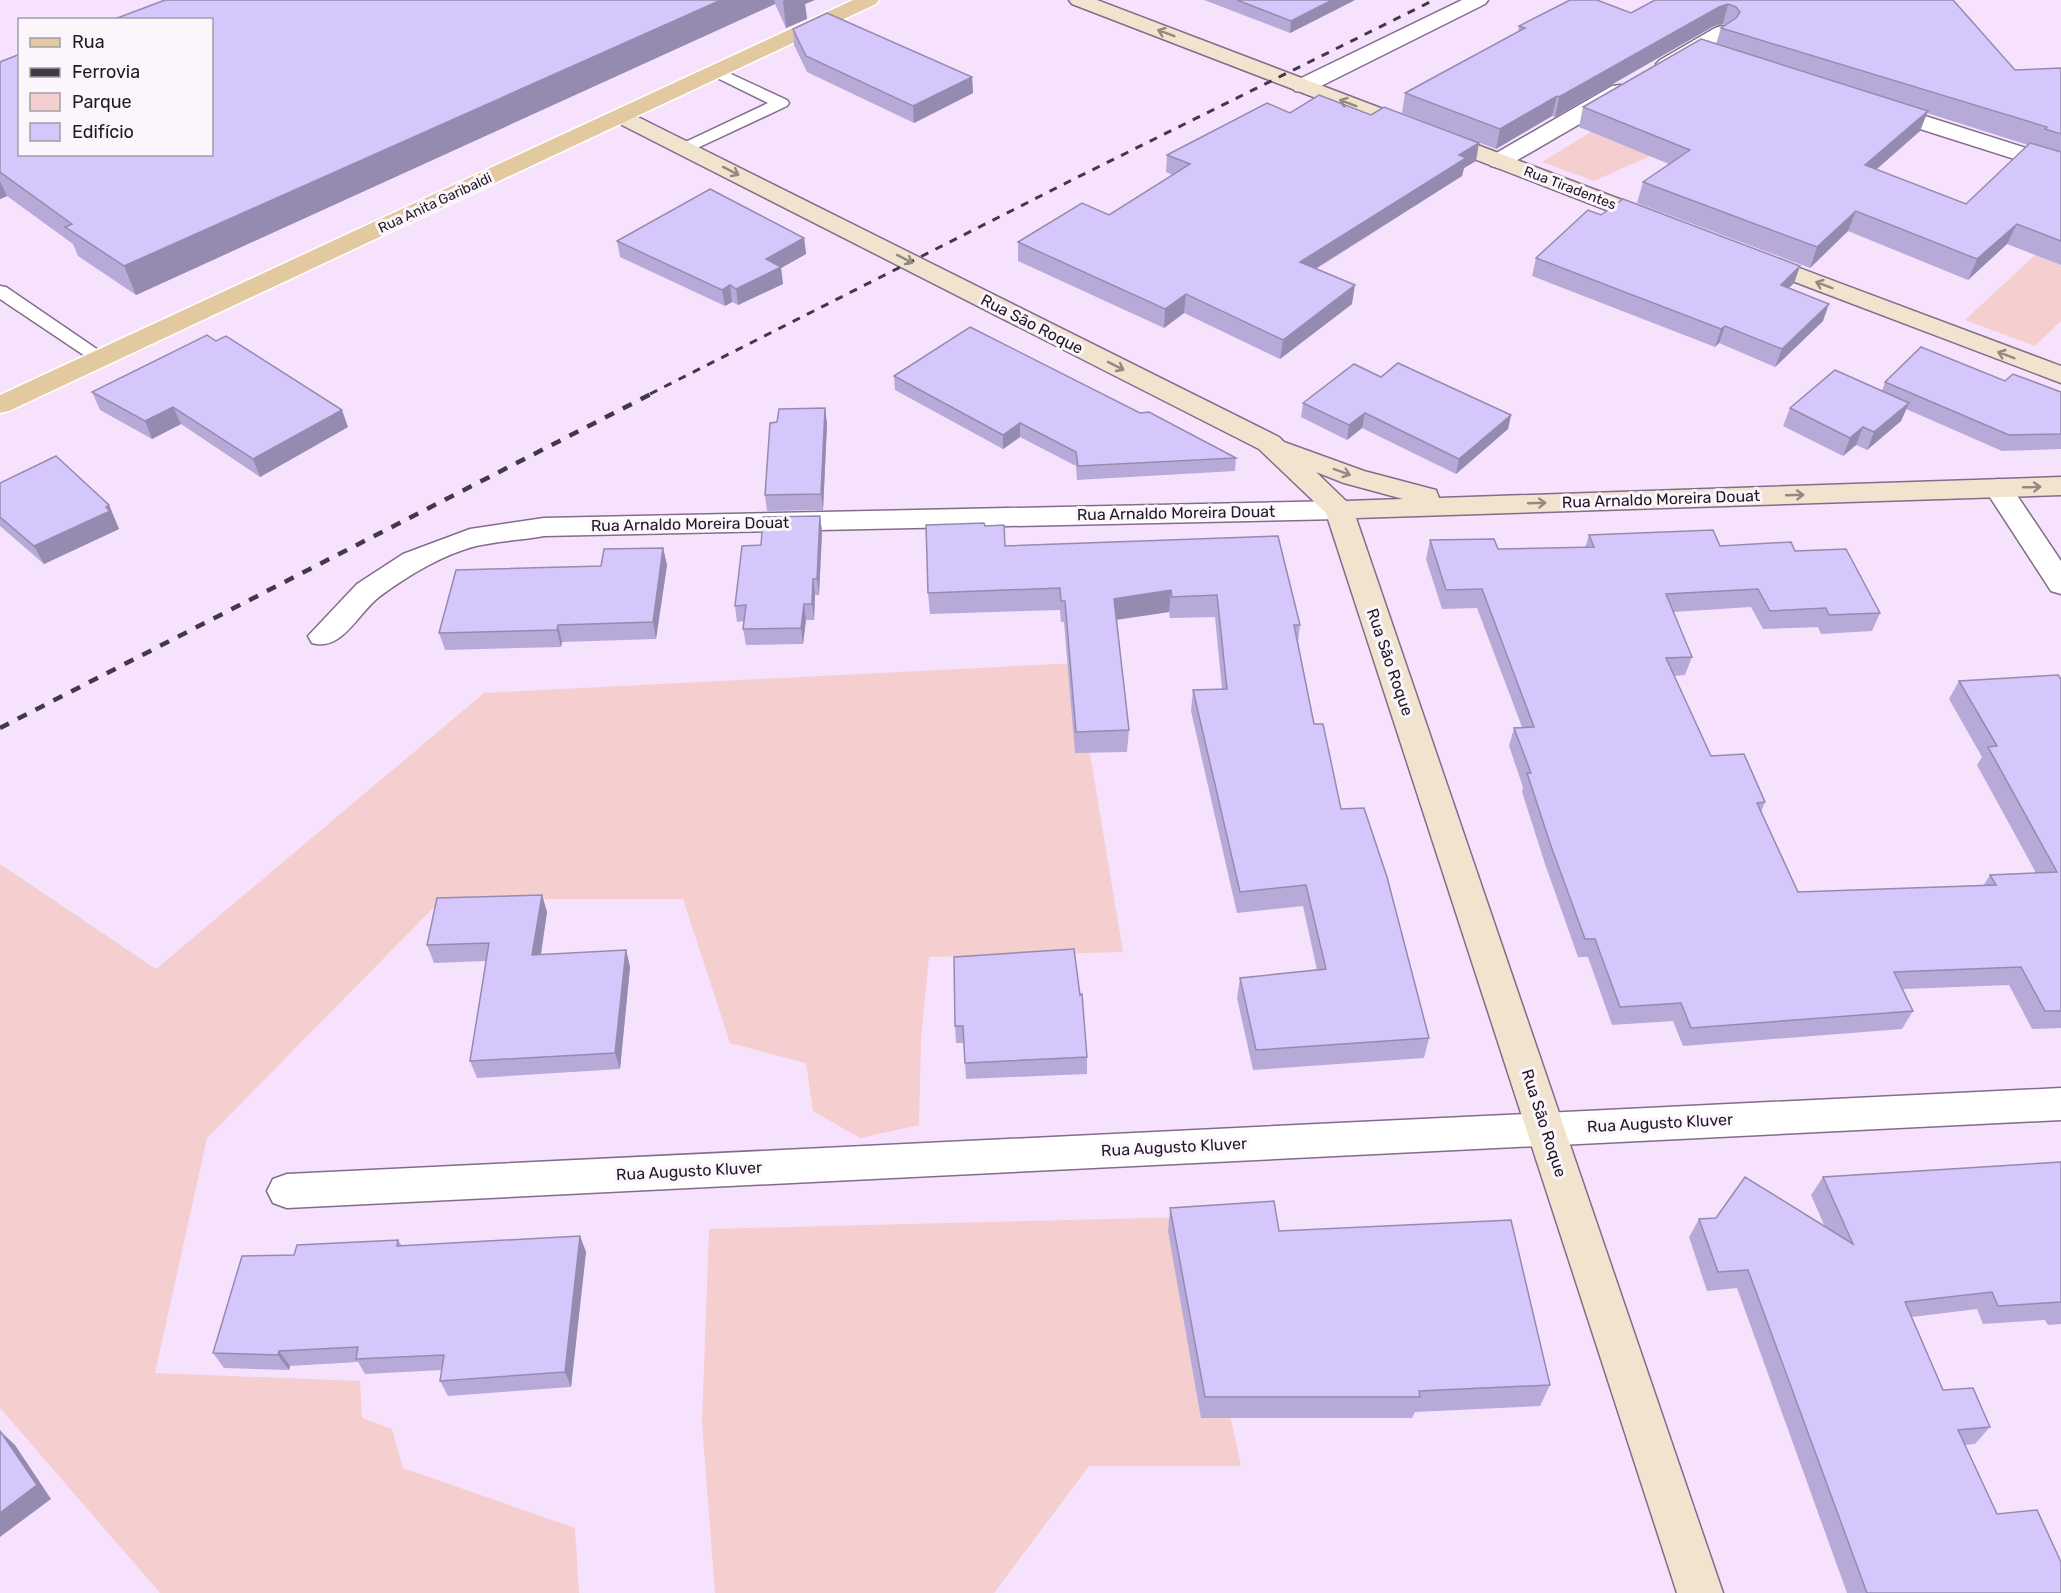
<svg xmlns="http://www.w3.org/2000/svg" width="2061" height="1593" viewBox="0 0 2061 1593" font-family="Rubik,sans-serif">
<rect width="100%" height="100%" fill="#f7e2fd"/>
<g fill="#f5cecf">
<polygon points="1591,132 1650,156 1594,181 1542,162"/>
<polygon points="2035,255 2061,265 2061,321 2035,346 1965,320"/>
<polygon points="1075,663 1123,952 929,957 921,1039 919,1125 860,1138 813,1111 806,1063 730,1043 683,899 442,899 207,1138 155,1373 360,1381 362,1418 392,1429 403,1468 575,1528 579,1593 160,1593 0,1408 0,864 156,969 484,693"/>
<polygon points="1188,1217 1241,1466 1089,1466 994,1593 715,1593 702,1423 709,1229"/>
</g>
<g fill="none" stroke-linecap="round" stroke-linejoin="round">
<defs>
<g id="lane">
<polygon points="716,67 787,100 789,103 787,106 691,151 679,151 677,148 679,145 768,103 711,75 708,72"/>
<polygon points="0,286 6,287 110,358 108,362 94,362 0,299"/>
</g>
<g id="street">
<polygon points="1462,0 1488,0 1485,4 1311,91 1303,92 1295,91 1292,86 1295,81"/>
<polygon points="1722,26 1729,28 1732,32 1729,36 1674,68 1667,70 1660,68 1656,64 1660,60 1715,28"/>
<polygon points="1620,85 1628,86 1631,91 1628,96 1507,166 1499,168 1491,166 1488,161 1491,156 1612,86"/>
<polygon points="1881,102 2061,159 2061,171 2049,170 1873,114 1870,109 1873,104"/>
<polygon points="1998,479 2008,482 2061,561 2061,594 2051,591 1984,488 1988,482"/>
<path d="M 1339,501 L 1349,504 L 1353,510 L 1349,516 L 1339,519 L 544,536 C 522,540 498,541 476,546 C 442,555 407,576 379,597 C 358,613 342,652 312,643 L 308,636 L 357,584 L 403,554 L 470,529 L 544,518 Z"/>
<polygon points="2061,1088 2061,1120 287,1208 273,1203 267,1191 273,1179 287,1174"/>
</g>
<g id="secondary">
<polygon points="1069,0 1097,0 1664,216 1668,221 1664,226 1656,228 1648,226 1072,4"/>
<path d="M 622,109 L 1279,437 L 1284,442 L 1364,471 L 1436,490 L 1439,498 L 2061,477 L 2061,495 L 1356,518 L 1723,1593 L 1677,1593 L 1326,513 L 1259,449 L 614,121 L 611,116 L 614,111 ZM 1316,472 L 1344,483 L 1403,499 L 1346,501 Z"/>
<polygon points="1754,251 2061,366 2061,383 1745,263 1742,258 1745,253"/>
</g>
<polygon id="primary" points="853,0 879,0 876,4 9,411 0,413 0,395"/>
</defs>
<use href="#lane" stroke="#836c8b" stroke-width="3"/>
<use href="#street" stroke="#836c8b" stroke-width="3"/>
<use href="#secondary" stroke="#836c8b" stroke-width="3"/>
<use href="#primary" stroke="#fff" stroke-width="3"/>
<use href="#lane" fill="#fff" fill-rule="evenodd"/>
<use href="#street" fill="#fff" fill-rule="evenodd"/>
<use href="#secondary" fill="#f1e4cf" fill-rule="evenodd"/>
<use href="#primary" fill="#e3c9a0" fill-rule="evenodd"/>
<polyline stroke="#433846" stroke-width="3" stroke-dasharray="8 8" stroke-linecap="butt" points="650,394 1074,179 1434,0"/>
<polyline stroke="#433846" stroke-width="4.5" stroke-dasharray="10 10" stroke-linecap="butt" points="0,728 653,393"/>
</g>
<g fill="#b7aad8" fill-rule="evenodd">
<polygon points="165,0 815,0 805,4 807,19 786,28 775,4 136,295 78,256 73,244 7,196 0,199 0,61"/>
<polygon points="1204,0 1355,0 1290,33"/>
<path d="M 1655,0 L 1953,0 L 2015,70 L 2061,68 L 2061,265 L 2007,244 L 1968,280 L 1848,231 L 1810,268 L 1637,203 L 1643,182 L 1669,164 L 1579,127 L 1583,107 L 1716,44 L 1721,28 L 1725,25 L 1723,24 L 1714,26 L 1555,117 L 1552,116 L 1496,149 L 1402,113 L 1405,93 L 1518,32 L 1519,26 L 1631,13 ZM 1927,113 L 2028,145 L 1966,204 L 1876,170 L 1920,131 Z"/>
<polygon points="793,29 972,77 973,93 914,123 807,72 794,45"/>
<polygon points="1290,113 1476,161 1464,168 1462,176 1316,269 1352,304 1280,359 1184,313 1164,328 1018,261 1018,242 1109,215 1173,175 1166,172 1167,155"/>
<polygon points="1601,215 1800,266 1794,283 1789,288 1823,321 1775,367 1719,343 1715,347 1532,276 1536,258"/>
<polygon points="804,238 806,254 781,268 783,284 738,305 732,302 725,306 620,257 617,241"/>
<polygon points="894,376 1140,413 1236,458 1235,471 1077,480 1076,466 1020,437 1003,449 895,390"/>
<polygon points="1381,377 1511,415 1508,429 1456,474 1362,428 1347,440 1301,417 1303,403"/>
<polygon points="2005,381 2061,392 2061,449 2002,451 1906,409 1901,421 1867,450 1856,445 1843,456 1783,426 1790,408 1882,391 1885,382"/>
<polygon points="92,392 348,427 260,477 181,424 152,439 100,410"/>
<polygon points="825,408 827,424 823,510 767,511 765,495 777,422"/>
<polygon points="0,483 109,505 119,529 44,564 0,526"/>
<polygon points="820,516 822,532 819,595 815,595 814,620 806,620 803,644 746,645 743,629 744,621 737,622 735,606 761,545"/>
<polygon points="985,526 1005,546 1278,536 1300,625 1298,642 1314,724 1341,809 1429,1038 1424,1058 1253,1070 1237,998 1240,978 1317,970 1303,906 1237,913 1191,711 1193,690 1222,689 1215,617 1170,618 1169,612 1117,620 1129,730 1127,752 1075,753 1064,622 1061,622 1060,610 930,614 928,593"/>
<polygon points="1589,535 1795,551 1880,613 1872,631 1821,634 1818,627 1763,629 1751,607 1673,612 1692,657 1685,675 1674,676 1711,756 1765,802 1761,812 1798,892 1983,886 1990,875 2036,873 1977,765 1982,757 1949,699 1959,681 2061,679 2061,1028 2032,1029 2009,985 1903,989 1913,1011 1902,1029 1683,1046 1673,1021 1612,1025 1588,957 1578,957 1545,864 1522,792 1523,787 1509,746 1514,728 1522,727 1477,608 1442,609 1426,559 1430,540 1498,549 1585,548"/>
<polygon points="663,548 667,565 656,639 562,642 561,647 445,650 439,633 601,566"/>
<polygon points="542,895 547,912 541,955 626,950 630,967 620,1069 477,1078 470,1061 486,961 434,963 427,945"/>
<polygon points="1080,995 1087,1057 1087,1074 966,1079 964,1043 956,1043 955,1026"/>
<polygon points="2061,1162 2061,1324 2048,1325 2045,1320 1983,1324 1977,1309 1912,1317 1943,1390 1990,1427 1975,1444 1965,1445 1997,1514 2061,1593 1847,1593 1737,1288 1707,1291 1689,1237 1699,1219 1716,1218 1825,1227 1811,1195 1823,1177"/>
<polygon points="1170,1208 1279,1231 1550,1385 1540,1406 1415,1412 1412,1418 1201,1418 1168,1231"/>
<polygon points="580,1236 586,1252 571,1387 448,1396 440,1381 442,1370 365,1374 358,1362 290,1366 289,1370 224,1368 213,1353 294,1255 398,1240 402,1246"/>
</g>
<g fill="#958bb0">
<polygon points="721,0 774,0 775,4 136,295 124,266"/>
<polygon points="786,0 815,0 805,4 807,19 786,28 783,1"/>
<polygon points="1332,0 1355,0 1290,33 1291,21"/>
<polygon points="1728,4 1723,24 1714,26 1555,117 1559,97 1719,7"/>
<polygon points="972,77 973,93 914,123 913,106"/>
<polygon points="1557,96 1552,116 1496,149 1500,129"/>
<polygon points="1928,111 1920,131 1857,186 1865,165"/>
<polygon points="1479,143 1476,161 1464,168 1462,176 1297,280 1300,262 1459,155"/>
<polygon points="0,181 7,196 0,199"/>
<polygon points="1856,211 1848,231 1810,268 1817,247"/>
<polygon points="2017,224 2007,244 1968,280 1977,259"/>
<polygon points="804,238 806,254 781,268 783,284 738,305 736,289 766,259"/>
<polygon points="1800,266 1794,283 1774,302 1781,285"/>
<polygon points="730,285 732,302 725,306 722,290"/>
<polygon points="1355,285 1352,304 1280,359 1283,340"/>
<polygon points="1186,294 1184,313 1164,328 1165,309"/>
<polygon points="1829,304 1823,321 1775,367 1782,349"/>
<polygon points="1725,326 1719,343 1715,347 1721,329"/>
<polygon points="1909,403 1901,421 1867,450 1874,432"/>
<polygon points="173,407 181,424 152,439 145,421"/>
<polygon points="825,408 827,424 823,510 821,494"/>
<polygon points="342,410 348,427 260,477 253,459"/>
<polygon points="1365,413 1362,428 1347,440 1349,425"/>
<polygon points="1511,415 1508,429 1456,474 1459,459"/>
<polygon points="1020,423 1020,437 1003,449 1003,435"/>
<polygon points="1863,427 1856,445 1843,456 1850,438"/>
<polygon points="109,505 119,529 44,564 34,546"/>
<polygon points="820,516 822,532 819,595 817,579"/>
<polygon points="663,548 667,565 656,639 653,622"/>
<polygon points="813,579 815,595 814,620 812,604"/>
<polygon points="1171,590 1169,612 1113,620 1114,599"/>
<polygon points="804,604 806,620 803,644 801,628"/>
<polygon points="558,625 562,642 561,647 557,630"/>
<polygon points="542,895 547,912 538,972 532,955"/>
<polygon points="626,950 630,967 620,1069 615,1053"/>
<polygon points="580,1236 586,1252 571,1387 565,1372"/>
<polygon points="279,1351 290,1366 289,1370 278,1355"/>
<polygon points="0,1431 15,1445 51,1499 0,1537"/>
</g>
<g fill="#d5c6fb" stroke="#958bb0" stroke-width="1.5">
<polygon points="165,0 721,0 124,266 65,227 72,224 0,172 0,62 20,54 20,154 212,154 212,20 112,20"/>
<polygon points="1237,0 1332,0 1291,21"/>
<polygon points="1570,0 1597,0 1631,13 1655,0 1953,0 2015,70 2061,68 2061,134 2045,129 2047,127 1721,28 1736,18 1740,12 1736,7 1728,4 1719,7 1559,97 1557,96 1500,129 1405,93 1525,28 1519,26"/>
<polygon points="827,13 972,77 913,106 806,56 793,29"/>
<polygon points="1701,39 1928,111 1865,165 1966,204 2030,143 2061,152 2061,241 2017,224 1977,259 1856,211 1817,247 1643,182 1690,150 1583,107"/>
<polygon points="1319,95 1371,115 1384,107 1479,143 1459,155 1466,158 1300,262 1355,285 1283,340 1186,294 1165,309 1018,242 1082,203 1109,215 1190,164 1167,155 1267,103 1290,113"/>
<polygon points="710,189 804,238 766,259 781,267 736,289 730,285 722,290 617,241"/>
<polygon points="1623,199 1800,266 1781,285 1829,304 1782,349 1725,326 1721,329 1536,258 1588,210 1601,215"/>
<polygon points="970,327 1140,413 1149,412 1236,458 1078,466 1076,452 1020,423 1003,435 894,376"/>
<polygon points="207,335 216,341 226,336 342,410 253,459 173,407 145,421 92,392"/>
<polygon points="1921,347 2005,381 2013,374 2061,392 2061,434 2009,435 1885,382"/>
<polygon points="1398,363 1511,415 1459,459 1365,413 1349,425 1303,403 1354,364 1381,377"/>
<polygon points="1835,370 1909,403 1874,432 1863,427 1850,438 1790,408"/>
<polygon points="825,408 821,494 765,495 770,423 777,422 779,409"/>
<polygon points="56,456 109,505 106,507 110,511 34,546 0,517 0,483"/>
<polygon points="820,516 817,579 813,579 812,604 804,604 801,628 743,629 746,605 735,606 742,546 761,545 763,517"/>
<polygon points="984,523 985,526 1004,525 1005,546 1278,536 1300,625 1294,625 1314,724 1323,724 1341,809 1364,808 1387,877 1429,1038 1256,1050 1240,978 1326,969 1306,885 1240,892 1193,690 1227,689 1217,595 1172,597 1171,590 1114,599 1129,730 1076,732 1065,601 1061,601 1060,588 928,593 926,525"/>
<polygon points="1713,530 1720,546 1791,542 1795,551 1846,549 1880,613 1829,615 1826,608 1770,611 1758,589 1666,594 1692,657 1666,658 1711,756 1744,754 1765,802 1757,803 1798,892 1996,885 1990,875 2057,872 1988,747 1997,746 1959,681 2058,675 2061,679 2061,1011 2045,1011 2021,967 1894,972 1913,1011 1691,1028 1681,1003 1620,1007 1595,939 1585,939 1551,846 1527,773 1531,773 1514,728 1534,727 1482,589 1446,590 1430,540 1494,539 1498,549 1594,547 1589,535"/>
<polygon points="663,548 653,622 558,625 557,630 439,633 456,570 601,566 604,549"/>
<polygon points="542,895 532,955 626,950 615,1053 470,1061 489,943 427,945 437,898"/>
<polygon points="1074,949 1080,995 1082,994 1087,1057 965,1063 963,1026 955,1026 954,957"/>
<polygon points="2061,1162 2061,1302 1998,1306 1992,1292 1905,1302 1943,1390 1973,1388 1990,1427 1958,1430 1997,1514 2037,1510 2061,1562 2061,1593 1867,1593 1748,1270 1718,1272 1699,1219 1716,1218 1745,1177 1853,1244 1823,1177"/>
<polygon points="1274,1201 1279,1231 1511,1220 1550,1385 1419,1391 1420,1397 1205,1397 1170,1208"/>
<polygon points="580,1236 565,1372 440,1381 444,1355 356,1359 358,1347 279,1351 278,1355 213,1353 242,1256 294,1255 297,1245 398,1240 397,1246"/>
<polygon points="0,1431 37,1485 0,1513"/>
</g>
<defs><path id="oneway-shaft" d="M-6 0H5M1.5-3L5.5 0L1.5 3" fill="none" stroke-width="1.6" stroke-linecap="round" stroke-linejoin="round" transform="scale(1.5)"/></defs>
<g stroke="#948982">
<use href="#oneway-shaft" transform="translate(1166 33) rotate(-159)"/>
<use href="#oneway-shaft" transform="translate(1348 103) rotate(-159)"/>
<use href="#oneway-shaft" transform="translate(731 171) rotate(27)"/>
<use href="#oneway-shaft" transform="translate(905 259) rotate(27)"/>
<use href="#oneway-shaft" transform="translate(1824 285) rotate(-159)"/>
<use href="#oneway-shaft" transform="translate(2006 355) rotate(-159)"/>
<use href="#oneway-shaft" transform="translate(1116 366) rotate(27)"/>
<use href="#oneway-shaft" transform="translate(1342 472) rotate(20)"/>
<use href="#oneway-shaft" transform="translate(2032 487) rotate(-2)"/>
<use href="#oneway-shaft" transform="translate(1795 495) rotate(-2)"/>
<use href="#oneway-shaft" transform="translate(1537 503) rotate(-2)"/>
</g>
<g text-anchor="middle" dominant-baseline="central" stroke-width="6" stroke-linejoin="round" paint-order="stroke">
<g font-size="14" fill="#221925" stroke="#fbf5fc">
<text transform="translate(1570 188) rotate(21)">Rua Tiradentes</text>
<text transform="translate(435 203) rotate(-25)">Rua Anita Garibaldi</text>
</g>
<g font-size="16" fill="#221925" stroke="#fbf5fc">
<text transform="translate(1032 324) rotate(27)">Rua São Roque</text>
<text transform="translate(1661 499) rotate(-2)">Rua Arnaldo Moreira Douat</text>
<text transform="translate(1176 513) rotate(-1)">Rua Arnaldo Moreira Douat</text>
<text transform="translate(690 524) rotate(-1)">Rua Arnaldo Moreira Douat</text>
<text transform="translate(1390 662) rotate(71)">Rua São Roque</text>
<text transform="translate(1544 1123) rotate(72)">Rua São Roque</text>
<text transform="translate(1660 1123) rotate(-3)">Rua Augusto Kluver</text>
<text transform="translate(1174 1147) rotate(-3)">Rua Augusto Kluver</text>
<text transform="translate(689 1171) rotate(-3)">Rua Augusto Kluver</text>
</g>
</g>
<rect x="18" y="18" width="195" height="138" fill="#fbf5fc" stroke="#a49da6" stroke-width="1.5"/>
<rect x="30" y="38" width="30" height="9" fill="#e3c9a0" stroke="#a49da6" stroke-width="1.5"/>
<text x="72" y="48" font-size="18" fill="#221925">Rua</text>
<rect x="30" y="68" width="30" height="9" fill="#433846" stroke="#a49da6" stroke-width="1.5"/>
<text x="72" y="78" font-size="18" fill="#221925">Ferrovia</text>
<rect x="30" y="93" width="30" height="18" fill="#f5cecf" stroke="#a49da6" stroke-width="1.5"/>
<text x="72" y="108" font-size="18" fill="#221925">Parque</text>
<rect x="30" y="123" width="30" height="18" fill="#d5c6fb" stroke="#a49da6" stroke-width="1.5"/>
<text x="72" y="138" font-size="18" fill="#221925">Edifício</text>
</svg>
